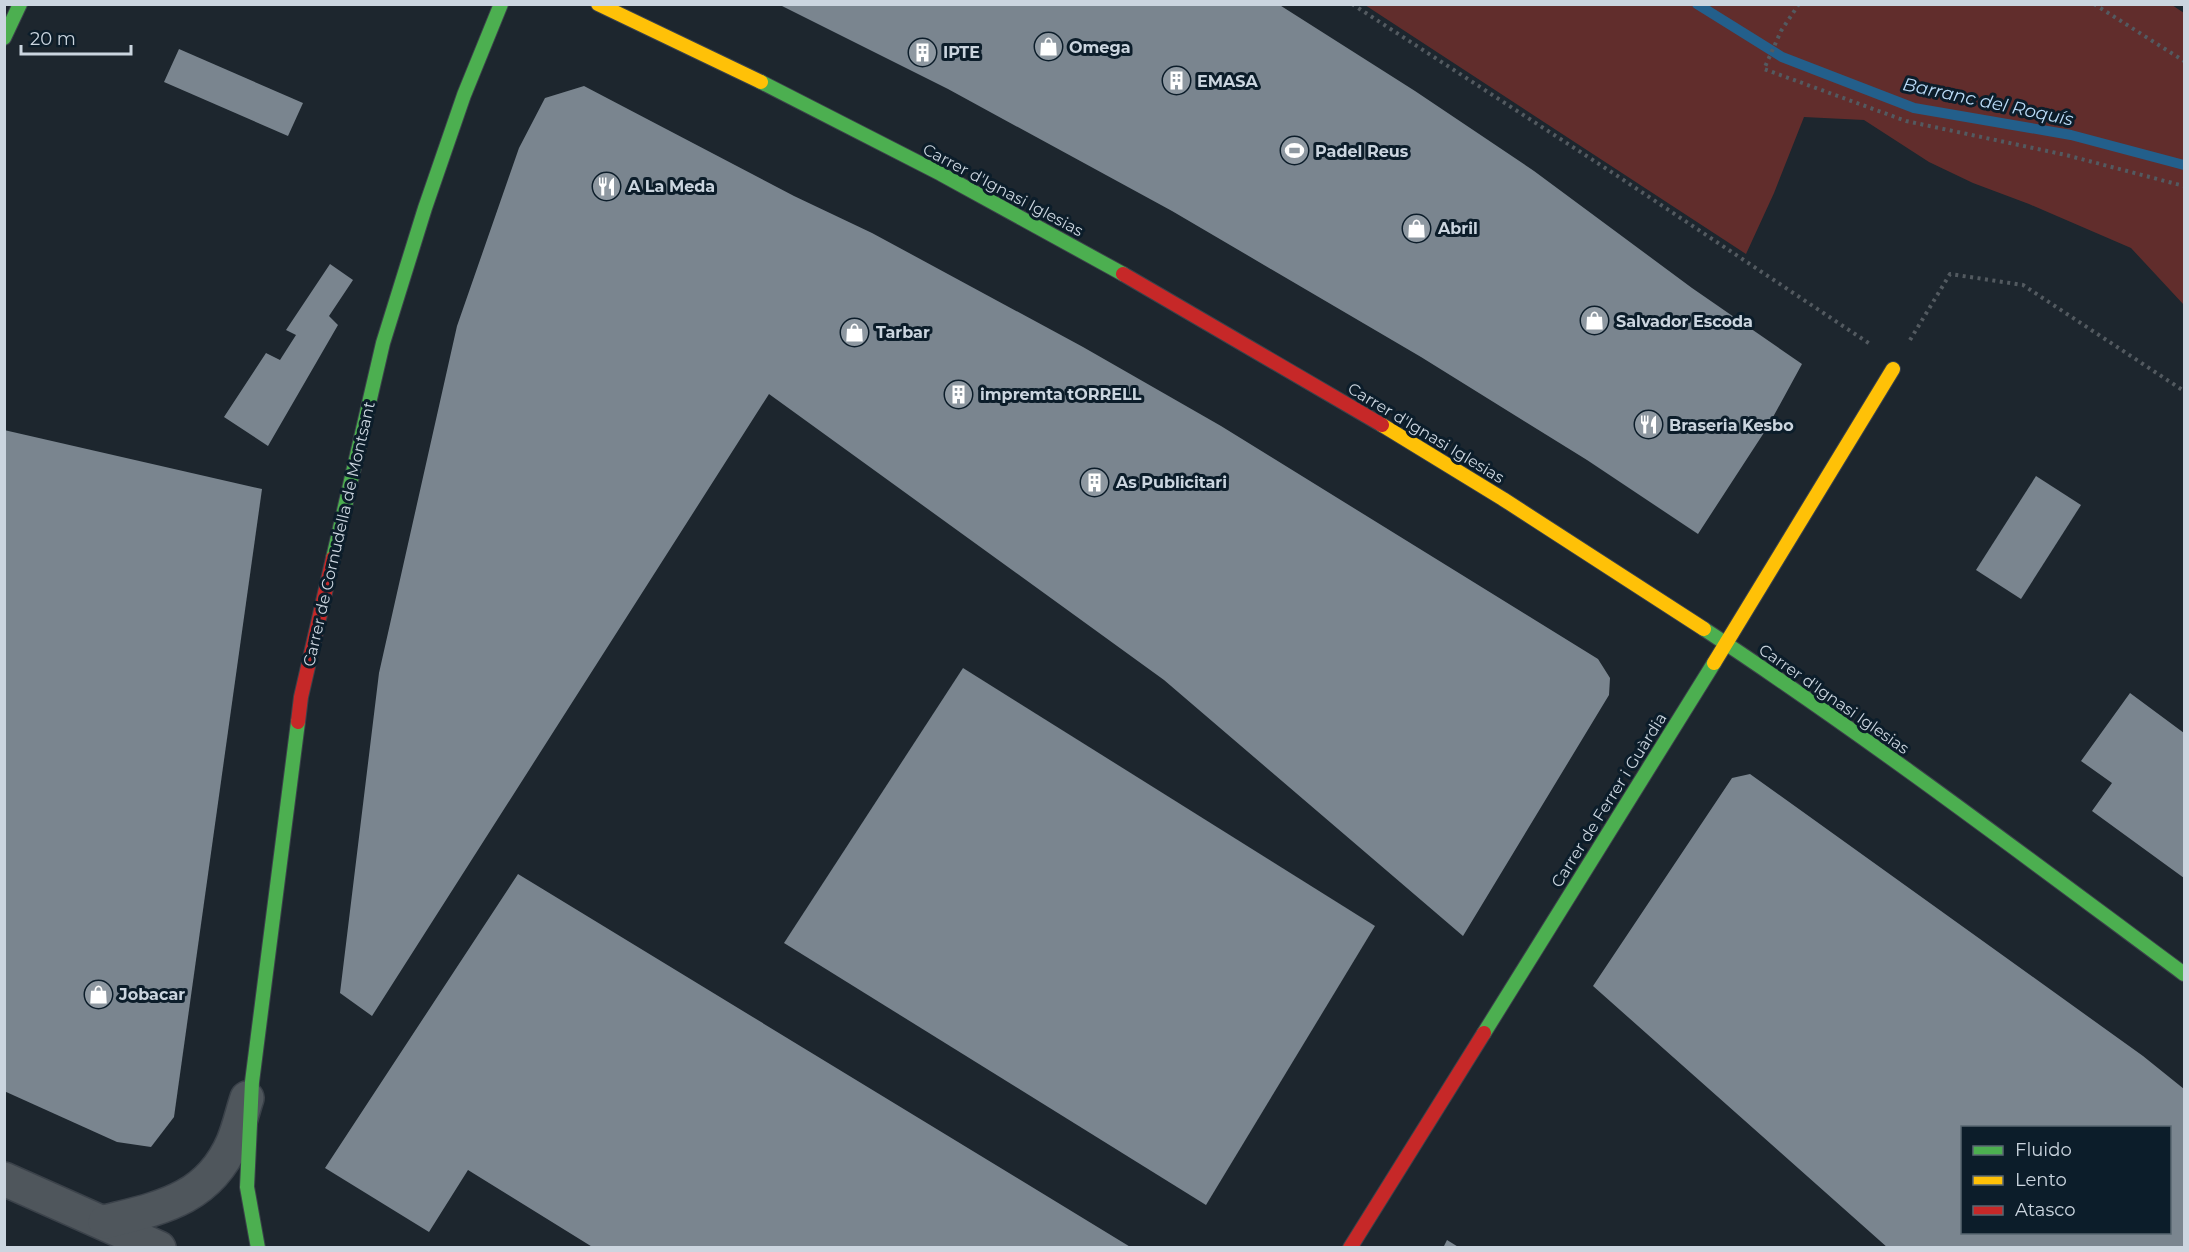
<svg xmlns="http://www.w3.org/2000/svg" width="2189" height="1252" viewBox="0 0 2189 1252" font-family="Montserrat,sans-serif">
<rect width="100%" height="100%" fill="#1d262e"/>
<polygon fill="#612d2c" points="1365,5 2172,5 2184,13 2184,305 2131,248 2029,204 1973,183 1929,162 1864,120 1804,117 1774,193 1746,254"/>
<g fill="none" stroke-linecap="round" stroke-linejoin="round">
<polyline stroke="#235f8b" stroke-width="10" points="1697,4 1782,57 1914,108 2071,135 2184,165"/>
</g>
<g fill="#7a858f" fill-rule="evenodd">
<polygon points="778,4 1278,4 1415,91 1534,171 1692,288 1802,364 1767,428 1698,534 1587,460 1421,357 1172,211 948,89"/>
<polygon points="179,49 303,103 288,136 164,82"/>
<polygon points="584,86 794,196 872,233 1083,347 1221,426 1598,659 1610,678 1609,695 1463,936 1164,680 769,394 372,1016 340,993 379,673 457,326 519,148 545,98"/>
<polygon points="330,264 353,280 329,316 338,325 268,446 224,417 266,353 280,360 296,335 286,330"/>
<polygon points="4,430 262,489 174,1117 151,1147 117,1142 4,1091"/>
<polygon points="2036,476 2081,505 2021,599 1976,570"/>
<polygon points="963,668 1375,926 1206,1205 784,943"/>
<polygon points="2130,693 2184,733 2184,878 2092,811 2112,783 2081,761"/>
<path d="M 1750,774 L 2143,1056 L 2184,1089 L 2184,1248 L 1888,1248 L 1593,986 L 1732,778 ZM 1962,1128 L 2170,1128 L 2170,1232 L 1962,1233 Z"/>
<polygon points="518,874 1132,1248 594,1248 468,1170 429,1232 325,1168"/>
<polygon points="1447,1240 1460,1248 1443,1248"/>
</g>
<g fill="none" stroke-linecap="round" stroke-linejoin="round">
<defs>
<g id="street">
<polyline points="4,1179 159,1248"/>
<path d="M 105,1222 C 160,1208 208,1200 233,1142 C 239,1128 242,1113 247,1098"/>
</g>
<g id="fast">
<polyline points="4,38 20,4"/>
<polyline points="761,82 941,174 1123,274"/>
<polyline points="333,558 383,343 425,208 464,95 501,4"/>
<path d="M 1704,629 C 1868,737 2026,857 2184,974"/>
<polyline points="1484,1033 1714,663"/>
<polyline points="258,1248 247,1187 252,1082 298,722"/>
</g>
<g id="slow">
<polyline points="598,4 761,82"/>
<polyline points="1382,425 1503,499 1704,629"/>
<polyline points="1714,663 1893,369"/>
</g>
<g id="jam">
<polyline points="1123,274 1382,425"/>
<polyline points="298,722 301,697 333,558"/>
<polyline points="1350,1248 1484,1033"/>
</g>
</defs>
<use href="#street" stroke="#3b424a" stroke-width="36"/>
<use href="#fast" stroke="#3b424a" stroke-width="16"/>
<use href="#slow" stroke="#3b424a" stroke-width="16"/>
<use href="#jam" stroke="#3b424a" stroke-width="16"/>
<g stroke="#535a60" stroke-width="4" stroke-dasharray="3 4.5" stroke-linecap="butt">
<polyline points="1352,4 1616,175 1870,344"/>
<polyline points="1799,4 1781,31 1764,69 1906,121 2066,155 2184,186"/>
<polyline points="2094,4 2184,61"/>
<polyline points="1910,340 1950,274 2023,285 2184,391"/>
</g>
<use href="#street" stroke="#4f565c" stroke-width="33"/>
<use href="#fast" stroke="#4caf50" stroke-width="14"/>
<use href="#slow" stroke="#ffc107" stroke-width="14"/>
<use href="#jam" stroke="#c62828" stroke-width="14"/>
</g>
<defs>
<symbol id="shop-disc" viewBox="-11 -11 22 22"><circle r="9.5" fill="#8e98a1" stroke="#0c1d2a"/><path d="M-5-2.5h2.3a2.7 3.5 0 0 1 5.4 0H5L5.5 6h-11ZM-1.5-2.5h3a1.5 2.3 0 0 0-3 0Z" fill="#fff"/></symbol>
<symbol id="building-disc" viewBox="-11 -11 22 22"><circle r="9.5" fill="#8e98a1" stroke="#0c1d2a"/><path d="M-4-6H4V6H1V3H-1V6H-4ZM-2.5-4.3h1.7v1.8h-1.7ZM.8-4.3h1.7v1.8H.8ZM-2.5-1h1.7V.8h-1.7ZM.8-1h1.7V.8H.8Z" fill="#fff"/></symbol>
<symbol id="stadium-disc" viewBox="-11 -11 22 22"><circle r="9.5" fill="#8e98a1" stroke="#0c1d2a"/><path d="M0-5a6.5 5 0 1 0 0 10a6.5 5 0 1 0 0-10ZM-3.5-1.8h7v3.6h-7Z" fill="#fff"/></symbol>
<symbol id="restaurant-disc" viewBox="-11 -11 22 22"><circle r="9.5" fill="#8e98a1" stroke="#0c1d2a"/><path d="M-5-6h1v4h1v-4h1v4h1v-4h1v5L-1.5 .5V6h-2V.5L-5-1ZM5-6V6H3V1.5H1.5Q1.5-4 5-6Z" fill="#fff"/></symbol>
</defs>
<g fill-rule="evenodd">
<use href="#shop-disc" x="1032" y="30" width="33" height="33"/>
<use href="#building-disc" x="906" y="36" width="33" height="33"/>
<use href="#building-disc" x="1160" y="64" width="33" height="33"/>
<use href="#stadium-disc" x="1278" y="134" width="33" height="33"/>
<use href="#restaurant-disc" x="590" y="170" width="33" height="33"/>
<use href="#shop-disc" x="1400" y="212" width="33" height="33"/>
<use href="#shop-disc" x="1578" y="304" width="33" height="33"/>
<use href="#shop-disc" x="838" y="316" width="33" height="33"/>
<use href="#building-disc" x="942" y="378" width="33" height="33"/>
<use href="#restaurant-disc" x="1632" y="408" width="33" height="33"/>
<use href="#building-disc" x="1078" y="466" width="33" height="33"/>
<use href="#shop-disc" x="82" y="978" width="33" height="33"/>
</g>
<g text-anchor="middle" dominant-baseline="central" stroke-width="6" stroke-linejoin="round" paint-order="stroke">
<g font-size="16" font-weight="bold" fill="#cbd5df" stroke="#0c1d2a" text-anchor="start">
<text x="1069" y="47">Omega</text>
<text x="943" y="52">IPTE</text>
<text x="1197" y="81">EMASA</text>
<text x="1315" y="151">Padel Reus</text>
<text x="628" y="186">A La Meda</text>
<text x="1438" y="228">Abril</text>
<text x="1616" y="321">Salvador Escoda</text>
<text x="876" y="332">Tarbar</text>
<text x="980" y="394">impremta tORRELL</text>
<text x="1669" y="425">Braseria Kesbo</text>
<text x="1116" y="482">As Publicitari</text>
<text x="119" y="994">Jobacar</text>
</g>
<g font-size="16" fill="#cbd5df" stroke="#0c1d2a">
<text transform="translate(1003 190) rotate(28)">Carrer d'Ignasi Iglesias</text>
<text transform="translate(1426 433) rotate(31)">Carrer d'Ignasi Iglesias</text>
<text transform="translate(339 534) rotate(-77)">Carrer de Cornudella de Montsant</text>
<text transform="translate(1834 699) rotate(35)">Carrer d'Ignasi Iglesias</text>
<text transform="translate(1609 800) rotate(-58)">Carrer de Ferrer i Guàrdia</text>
</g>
<g font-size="18" font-style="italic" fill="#badaf6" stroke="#0c1d2a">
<text transform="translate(1988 102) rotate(12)">Barranc del Roquís</text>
</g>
</g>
<rect width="2189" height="1252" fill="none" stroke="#cbd5df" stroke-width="12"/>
<rect x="1961" y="1126" width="210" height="108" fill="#0c1d2a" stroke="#586772" stroke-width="1.5"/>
<rect x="1973" y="1146" width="30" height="9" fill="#4caf50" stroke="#586772" stroke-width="1.5"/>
<text x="2015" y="1156" font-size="18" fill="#cbd5df">Fluido</text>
<rect x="1973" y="1176" width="30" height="9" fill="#ffc107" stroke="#586772" stroke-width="1.5"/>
<text x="2015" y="1186" font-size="18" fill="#cbd5df">Lento</text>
<rect x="1973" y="1206" width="30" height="9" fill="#c62828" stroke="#586772" stroke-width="1.5"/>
<text x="2015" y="1216" font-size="18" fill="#cbd5df">Atasco</text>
<path d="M21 45v9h110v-9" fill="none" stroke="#cbd5df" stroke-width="3"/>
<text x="30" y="45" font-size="18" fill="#cbd5df" stroke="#0c1d2a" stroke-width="4.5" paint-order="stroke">20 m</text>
</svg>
